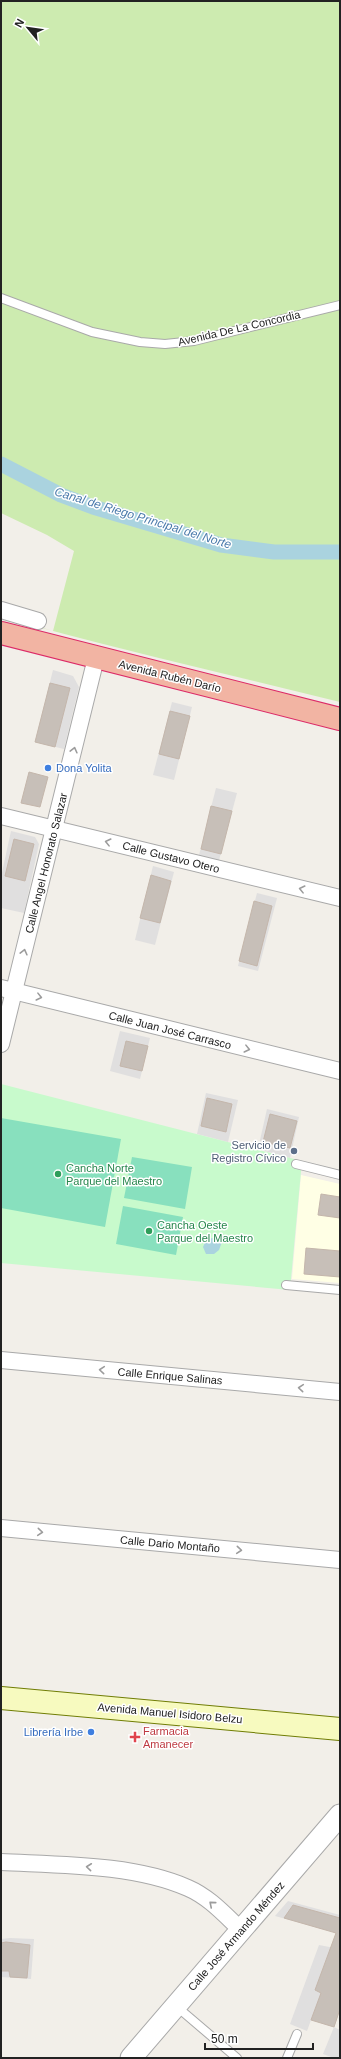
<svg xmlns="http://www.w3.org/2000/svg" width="341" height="2059" viewBox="0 0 341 2059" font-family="Arial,sans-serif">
<rect width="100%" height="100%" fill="#f2efe9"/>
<g fill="#e0dfdf">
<polygon points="53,670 73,676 79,687 64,749 35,742"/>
<polygon points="172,702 192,707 174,780 153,775"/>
<polygon points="216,788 237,793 218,864 198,859"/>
<polygon points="11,831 35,837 39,844 24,913 1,908 1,877"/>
<polygon points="153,866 174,872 155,945 135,940"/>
<polygon points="257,893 277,898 258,971 238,966"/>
<polygon points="120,1031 150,1038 140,1079 110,1071"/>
<polygon points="206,1093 238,1100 228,1142 197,1134"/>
<polygon points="267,1109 299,1117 290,1158 258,1149"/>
<polygon points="288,1901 340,1915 340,1934 275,1916"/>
<polygon points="10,1938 34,1939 31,1979 1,1977 1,1939"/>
<polygon points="319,1945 340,1949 340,2010 334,2027 340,2030 340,2058 334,2058 323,2054 334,2027 311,2020 307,2031 290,2024"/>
</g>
<polygon fill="#ffffe5" points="301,1175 340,1184 340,1283 292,1279"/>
<path fill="#cdebb0" d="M 1,1 L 340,1 L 340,702 C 227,674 113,648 1,617 L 1,615 L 53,631 L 74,551 L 47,535 L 1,513 Z"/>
<polygon fill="#c8facc" points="1,1084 302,1161 290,1290 1,1263"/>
<g fill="#88e0be">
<polygon points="1,1118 121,1139 105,1227 1,1208"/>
<polygon points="132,1157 192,1167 185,1209 124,1198"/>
<polygon points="123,1206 183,1217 176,1255 116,1244"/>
</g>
<polygon fill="#aad3df" points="222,1235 223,1239 219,1250 214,1254 206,1254 203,1247 206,1240"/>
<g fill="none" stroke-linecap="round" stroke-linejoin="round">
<polyline stroke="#aad3df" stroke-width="15" points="1,464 61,495 93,507 221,545 274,552 340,552"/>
</g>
<g fill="#c7bfb8" stroke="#c4b6ab">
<polygon points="50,683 70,688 55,747 35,742"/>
<polygon points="170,711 190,716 179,759 159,754"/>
<polygon points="29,772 48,777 40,807 21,803"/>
<polygon points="211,806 232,811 221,854 201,849"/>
<polygon points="14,839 34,844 25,881 5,876"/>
<polygon points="151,875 171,881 160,923 140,918"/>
<polygon points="254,901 272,906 257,966 239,961"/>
<polygon points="126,1041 148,1046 142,1071 120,1066"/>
<polygon points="207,1098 232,1104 226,1132 201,1126"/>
<polygon points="270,1114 297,1121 290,1148 263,1142"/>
<polygon points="321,1194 340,1197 340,1218 318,1215"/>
<polygon points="306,1248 340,1251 340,1277 304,1274"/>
<polygon points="293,1905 340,1918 340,2009 334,2027 311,2020 321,1993 315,1990 336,1933 284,1918"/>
<polygon points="6,1942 30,1945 27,1978 10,1977 9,1971 1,1971 1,1943"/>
</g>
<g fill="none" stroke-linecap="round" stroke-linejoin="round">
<defs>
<g id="service">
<polyline points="1,298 92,332 140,342 165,344 194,341 340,305"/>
<polyline points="296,1164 340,1175"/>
<polyline points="286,1285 340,1290"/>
<polyline points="176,2006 237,2058"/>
<polyline points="287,2058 297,2034"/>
</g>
<g id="minor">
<polyline points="1,610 38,621"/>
<polyline points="1,816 340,898"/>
<polyline points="1,988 340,1071"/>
<polyline points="1,1044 96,658"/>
<polyline points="1,1360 340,1392"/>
<polyline points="1,1528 340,1560"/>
<path d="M 1,1862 C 59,1865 134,1864 188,1888 C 209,1897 225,1915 241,1930"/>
</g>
<polyline id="tertiary" points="131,2058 340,1815"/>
<polyline id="secondary" points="1,1698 340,1729"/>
<polyline id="trunk" points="1,633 340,719"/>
</defs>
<use href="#service" stroke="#a9a9a9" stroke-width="10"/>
<use href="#minor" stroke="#a9a9a9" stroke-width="18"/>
<use href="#tertiary" stroke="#a9a9a9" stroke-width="23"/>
<use href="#secondary" stroke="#707d05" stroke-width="24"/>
<use href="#trunk" stroke="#dc2a67" stroke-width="24"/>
<use href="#service" stroke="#fff" stroke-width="8"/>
<use href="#minor" stroke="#fff" stroke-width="16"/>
<use href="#tertiary" stroke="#fff" stroke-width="21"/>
<use href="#secondary" stroke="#f7fabf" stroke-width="22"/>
<use href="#trunk" stroke="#f2b4a3" stroke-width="22"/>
</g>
<defs><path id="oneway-chevron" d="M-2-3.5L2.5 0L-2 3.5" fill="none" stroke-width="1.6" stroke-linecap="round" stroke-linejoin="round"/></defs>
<g stroke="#9c9c9c">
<use href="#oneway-chevron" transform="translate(74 750) rotate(-76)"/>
<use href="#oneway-chevron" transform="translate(108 842) rotate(-166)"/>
<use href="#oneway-chevron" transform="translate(302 889) rotate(-166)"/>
<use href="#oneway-chevron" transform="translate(24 952) rotate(-76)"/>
<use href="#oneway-chevron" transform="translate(39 997) rotate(14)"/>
<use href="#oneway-chevron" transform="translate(247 1049) rotate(14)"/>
<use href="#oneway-chevron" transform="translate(102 1370) rotate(-175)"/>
<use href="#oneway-chevron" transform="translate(301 1388) rotate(-175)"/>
<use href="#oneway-chevron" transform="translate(40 1532) rotate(5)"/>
<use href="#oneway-chevron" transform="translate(239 1550) rotate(5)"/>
<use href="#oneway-chevron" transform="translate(89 1867) rotate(-174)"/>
<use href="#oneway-chevron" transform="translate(212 1904) rotate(-140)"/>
</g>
<g fill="#3f7fe0" stroke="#fff" stroke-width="1.5">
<circle cx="48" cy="768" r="4"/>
<circle cx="91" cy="1732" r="4"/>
</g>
<circle fill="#5c6f8a" stroke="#fff" stroke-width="1.5" cx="294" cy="1151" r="4"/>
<g fill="#2e9e5b" stroke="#fff" stroke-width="1.5">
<circle cx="58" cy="1174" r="4"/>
<circle cx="149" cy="1231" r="4"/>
</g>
<path fill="#e0444e" stroke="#fff" stroke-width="1.5" d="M133 1731h4v4h4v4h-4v4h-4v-4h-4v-4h4z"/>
<g text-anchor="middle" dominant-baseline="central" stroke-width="3" stroke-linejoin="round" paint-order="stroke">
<g font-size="11" fill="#222" stroke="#fff">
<text transform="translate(239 328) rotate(-13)">Avenida De La Concordia</text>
<text transform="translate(170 676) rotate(14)">Avenida Rubén Darío</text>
<text transform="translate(171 857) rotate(14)">Calle Gustavo Otero</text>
<text transform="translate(46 863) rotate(-76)">Calle Angel Honorato Salazar</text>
<text transform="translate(170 1030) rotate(14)">Calle Juan José Carrasco</text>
<text transform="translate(170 1376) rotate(5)">Calle Enrique Salinas</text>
<text transform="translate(170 1544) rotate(5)">Calle Dario Montaño</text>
<text transform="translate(170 1713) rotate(5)">Avenida Manuel Isidoro Belzu</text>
<text transform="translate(236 1936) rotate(-49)">Calle José Armando Méndez</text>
</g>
<g font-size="11" fill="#366cbe" stroke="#fff" text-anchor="start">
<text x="56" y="768">Dona Yolita</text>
<text x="83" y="1732" text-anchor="end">Librería Irbe</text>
</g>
<g font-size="11" fill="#4e5e75" stroke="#fff" text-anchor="end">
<text x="286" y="1145">Servicio de<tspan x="286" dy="13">Registro Cívico</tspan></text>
</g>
<g font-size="11" fill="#27864d" stroke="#fff" text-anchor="start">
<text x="66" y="1168">Cancha Norte<tspan x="66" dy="13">Parque del Maestro</tspan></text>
<text x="157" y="1225">Cancha Oeste<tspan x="157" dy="13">Parque del Maestro</tspan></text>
</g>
<g font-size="11" fill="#be3a42" stroke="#fff" text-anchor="start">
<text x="143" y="1731">Farmacia<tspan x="143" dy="13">Amanecer</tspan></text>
</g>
<g font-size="12" font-style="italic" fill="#4a7aab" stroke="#fff">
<text transform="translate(143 518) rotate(17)">Canal de Riego Principal del Norte</text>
</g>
</g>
<rect width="341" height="2059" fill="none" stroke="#222222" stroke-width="4"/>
<g transform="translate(28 28) rotate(299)" stroke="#ffffff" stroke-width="3" paint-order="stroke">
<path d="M0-3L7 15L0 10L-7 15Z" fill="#222222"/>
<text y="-6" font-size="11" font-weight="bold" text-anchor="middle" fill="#222222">N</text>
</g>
<path d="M205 2043v6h108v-6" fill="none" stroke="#222222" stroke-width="2"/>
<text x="211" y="2043" font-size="12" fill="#222222" stroke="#ffffff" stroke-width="3" paint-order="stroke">50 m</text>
</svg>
